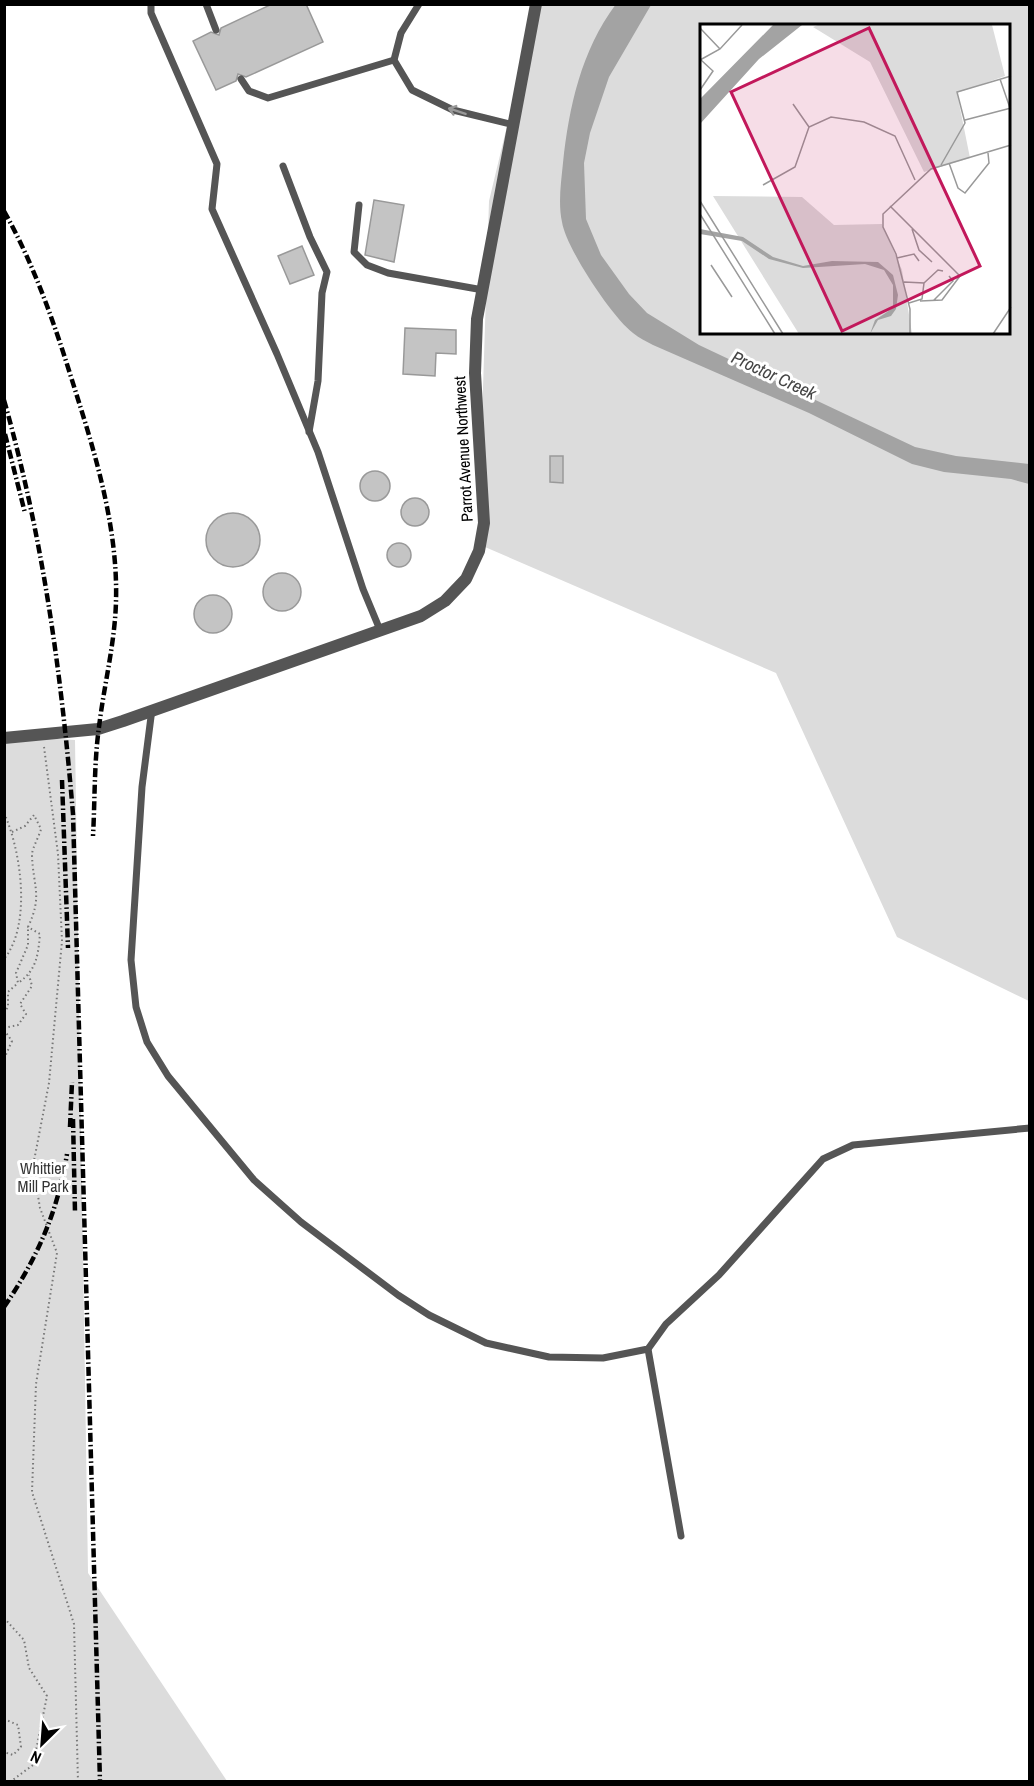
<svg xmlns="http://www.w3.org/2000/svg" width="1034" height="1786" viewBox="0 0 1034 1786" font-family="'Archivo Narrow',sans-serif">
<rect width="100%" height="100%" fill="#fff"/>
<g fill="#dcdcdc" fill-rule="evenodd">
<path d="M 536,5 L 1029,5 L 1029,1001 L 897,937 L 776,673 L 478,544 L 489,201 ZM 701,26 L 1008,26 L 1008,333 L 701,333 Z"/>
<polygon points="58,733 58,739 75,740 88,1573 227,1781 5,1781 4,736"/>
</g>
<path fill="#a3a3a3" d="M 616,4 L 651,5 L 609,77 L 590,133 L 584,163 L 586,219 L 601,255 L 629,294 L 647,313 L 699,345 L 915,447 L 956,456 L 1029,464 L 1029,484 L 1011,479 L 944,472 L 912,464 L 809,413 L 653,345 C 646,341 639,338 633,333 C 612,317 566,248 562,222 C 558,203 561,183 563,163 C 569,107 581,51 616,4 Z"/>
<g fill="#c4c4c4" stroke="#999" stroke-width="1.5">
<polygon points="272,4 306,4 323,42 246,77 238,74 236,81 216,90 193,41 211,32 219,35 221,28"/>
<polygon points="374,200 404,205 394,262 365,255"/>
<polygon points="302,246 314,275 290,284 278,256"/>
<polygon points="405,328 456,330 456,354 436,353 435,376 403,374"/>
<polygon points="550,456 563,456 563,483 550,482"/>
<circle cx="375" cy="486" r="15"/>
<circle cx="415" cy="512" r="14"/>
<circle cx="233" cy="540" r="27"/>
<circle cx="399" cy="555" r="12"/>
<circle cx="282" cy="592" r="19"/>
<circle cx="213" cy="614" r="19"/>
</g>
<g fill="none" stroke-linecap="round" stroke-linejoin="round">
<g stroke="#777" stroke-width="2" stroke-dasharray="1.5 3" stroke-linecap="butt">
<polyline points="44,747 58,854 62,941 49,1083 33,1166 40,1208 57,1253 36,1384 32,1492 74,1624 78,1782"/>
<path d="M 4,813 C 21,850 32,925 4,959"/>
<path d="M 12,832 L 25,826 L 34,815 L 41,829 C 39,837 32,848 32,855 C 33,887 43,895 28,927 L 40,934 C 38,955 37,970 18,983 L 16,973 L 28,945 L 28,927"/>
<polyline points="4,1013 8,1007 8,992 18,983"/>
<polyline points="4,1028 18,1025 26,1014 20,1004 32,986 29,975"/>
<polyline points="4,1030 12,1041 4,1059"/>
<polyline points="4,1618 24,1640 29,1668 47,1696 33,1765 10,1782"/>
<polyline points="4,1719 18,1725 21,1747 13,1755 4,1752"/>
<polyline points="4,1777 8,1782"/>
</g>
<g stroke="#555" stroke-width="7">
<polyline points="151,4 151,13 217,164 212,209 277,354 318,452 363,589 380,630"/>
<polyline points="206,4 216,30"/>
<polyline points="419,4 401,33 394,60 412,90 453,110 514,125"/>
<polyline points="241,79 249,91 268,98 394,60"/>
<polyline points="283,166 310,237 327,272 322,293 318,381 309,432"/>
<polyline points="359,205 354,252 367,265 388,273 483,290"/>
<polyline points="152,709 142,787 131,960 136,1007 147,1042 168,1076 254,1180 301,1222 398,1295 429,1315 486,1343 549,1357 603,1358 648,1349 666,1324 719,1275 823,1159 853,1145 1030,1128"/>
<polyline points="648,1349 681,1536"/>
</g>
<polyline stroke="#555" stroke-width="12" points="4,738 98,729 123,721 421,616 445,601 466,579 479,551 484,523 475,373 477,319 536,4"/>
<g stroke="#000" stroke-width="4.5" stroke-dasharray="9 3 1.5 3" stroke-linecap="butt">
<path d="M 4,211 C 36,268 57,331 76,393 C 97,459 118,531 116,601 C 115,643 104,685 99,727 C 94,763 95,800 93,836"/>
<path d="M 4,400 C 43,538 61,671 73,814 L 100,1782"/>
<polyline points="5,434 25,513"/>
<polyline points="62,780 68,948"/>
<polyline points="73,1119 75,1212"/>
<polyline points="70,1127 72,1082"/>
<path d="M 4,1307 C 37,1259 58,1211 67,1154"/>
</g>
</g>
<defs><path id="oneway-shaft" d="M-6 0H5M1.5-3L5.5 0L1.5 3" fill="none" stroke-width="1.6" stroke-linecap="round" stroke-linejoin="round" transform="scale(1.5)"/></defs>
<use stroke="#999" href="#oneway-shaft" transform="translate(457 111) rotate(-162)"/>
<g text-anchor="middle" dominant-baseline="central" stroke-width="6" stroke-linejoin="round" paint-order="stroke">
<g font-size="16" fill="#000" stroke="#fff">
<text transform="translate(463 449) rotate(-93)">Parrot Avenue Northwest</text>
</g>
<g font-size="16" fill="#333" stroke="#fff">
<text x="43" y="1168">Whittier<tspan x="43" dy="18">Mill Park</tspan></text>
</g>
<g font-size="18" font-style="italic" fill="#444" stroke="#fff">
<text transform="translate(774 375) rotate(25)">Proctor Creek</text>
</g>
</g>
<g transform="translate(700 24)">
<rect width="310" height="310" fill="#fff"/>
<path d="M 118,1 L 292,1 L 305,52 L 257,69 L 270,134 L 224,148 L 170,38 L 113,3 ZM 13,172 L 102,173 L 134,201 L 182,200 L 202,246 L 212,310 L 99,310 Z" fill="#dcdcdc"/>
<path d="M 73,1 L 102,1 L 59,35 L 0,100 L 0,75 ZM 0,205 L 43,213 L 73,233 L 103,242 L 132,237 L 178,238 L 193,251 L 198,271 L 196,285 L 191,292 L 178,296 L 170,310 L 175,296 L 193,284 L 193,261 L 184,246 L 165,240 L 103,244 L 69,235 L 42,217 L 0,210 Z" fill="#a3a3a3"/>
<path fill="none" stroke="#999" stroke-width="1.5" d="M 0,4 L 20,25M 0,36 L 20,25 L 42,1M 300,55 L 310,84M 0,66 L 13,47 L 1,36M 93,80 L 109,103M 265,96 L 311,84M 249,139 L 258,164 L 265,169 L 289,139 L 288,129M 241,141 L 265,99 L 257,68 L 311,52M 63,161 L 95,143 L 109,103 L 131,93 L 164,98 L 195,112 L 215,156M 0,177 L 83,310M 190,182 L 260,252 L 242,276 L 220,277M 0,190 L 75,310M 212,205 L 219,226 L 232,238M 197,234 L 214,230 L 219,237M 11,241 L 32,273M 204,258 L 224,259 L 222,275 L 209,279M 224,259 L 238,246 L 243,247M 234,276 L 253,257 L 249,252M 210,310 L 210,285 L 196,230 L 183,203 L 183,190 L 231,145 L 311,121M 293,310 L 311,283"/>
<path fill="#c2185b" fill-opacity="0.15" stroke="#c2185b" stroke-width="3" d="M 169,4 L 280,242 L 142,307 L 31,68 Z"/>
<rect width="310" height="310" fill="none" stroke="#000" stroke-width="3"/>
</g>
<rect width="1034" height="1786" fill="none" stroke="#000000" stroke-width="12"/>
<g transform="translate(42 1744) rotate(205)" stroke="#ffffff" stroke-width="4.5" paint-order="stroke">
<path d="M0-4.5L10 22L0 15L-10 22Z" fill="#000000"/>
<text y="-9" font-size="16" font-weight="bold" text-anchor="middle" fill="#000000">N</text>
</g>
</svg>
